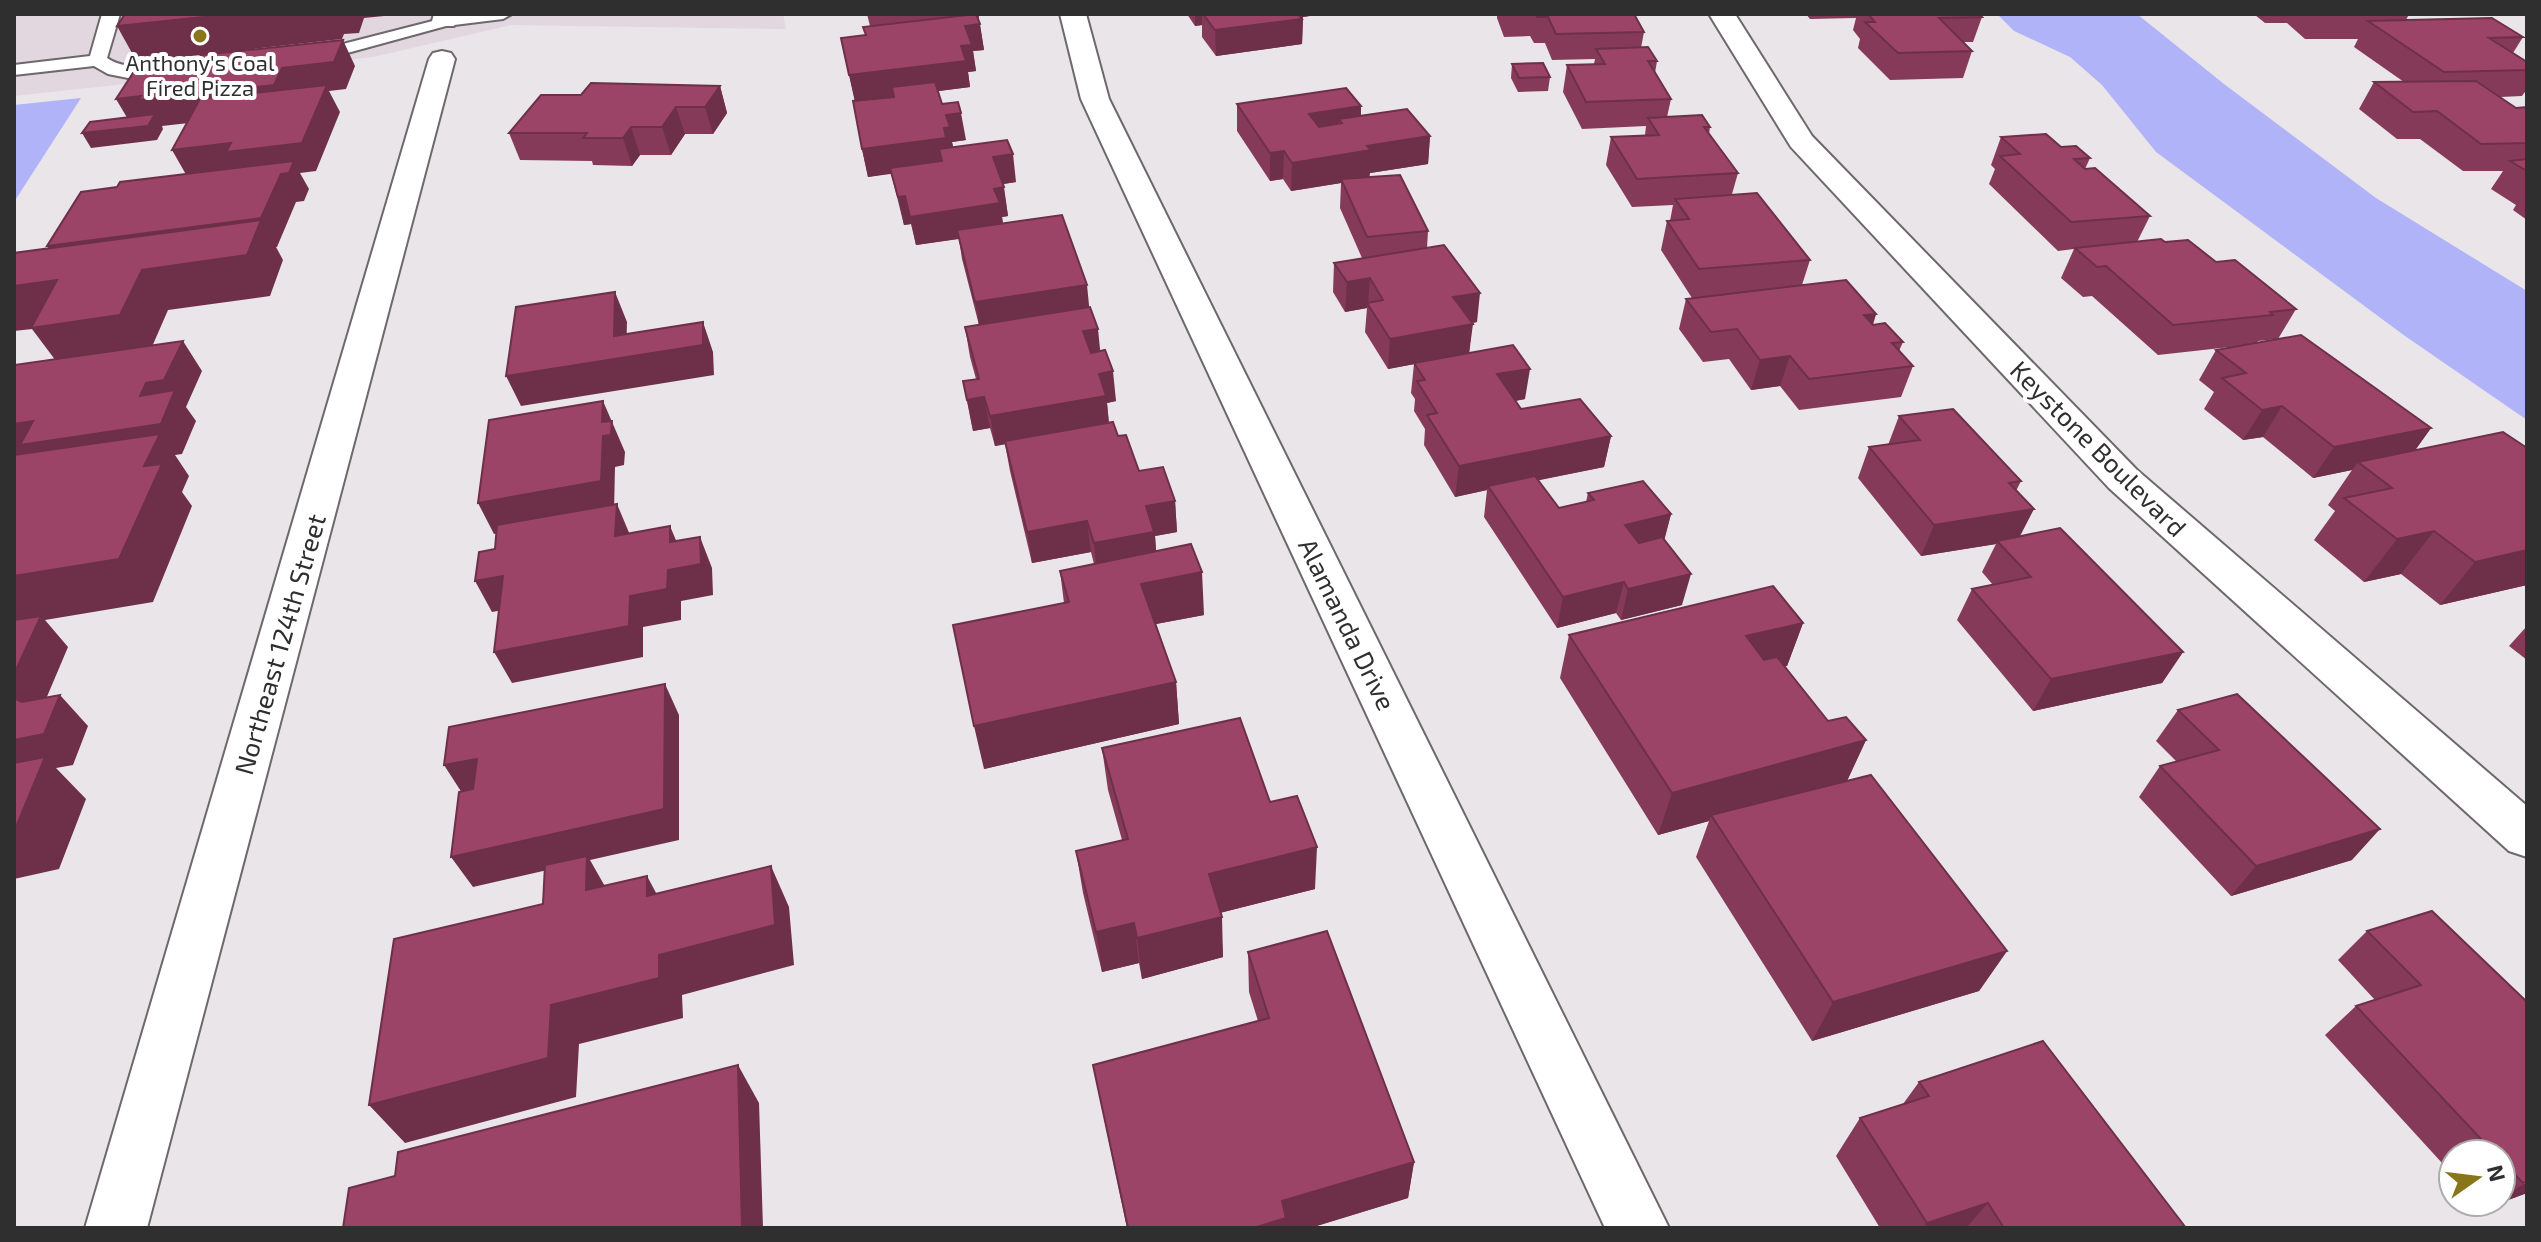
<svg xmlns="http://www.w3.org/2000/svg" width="2541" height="1242" viewBox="0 0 2541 1242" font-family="'Exo 2',sans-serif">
<rect width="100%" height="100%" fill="#eae5e9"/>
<polygon fill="#e2d6df" points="14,14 783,14 786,29 511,25 373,57 14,96"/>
<g fill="#b1b3f9">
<polygon points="1997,14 2137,14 2224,84 2376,198 2527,291 2527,420 2405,336 2156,152 2102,85 2070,57 2014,31"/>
<polygon points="81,98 14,202 14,105"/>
</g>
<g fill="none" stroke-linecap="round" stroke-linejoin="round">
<defs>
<g id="service">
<path d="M 102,14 L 120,14 L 107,58 C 131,75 166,58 180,71 L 177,75 L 133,79 L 108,74 L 94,66 L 14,75 L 14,65 L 90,56 Z"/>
<polygon points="460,14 512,14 503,19 446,26 340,55 306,60 297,55 300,51 339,45"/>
</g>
<g id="minor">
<polygon points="434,14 460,14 454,26 436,26 432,21"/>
<polygon points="1060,14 1086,14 1109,99 1669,1228 1605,1228 1081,99"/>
<polygon points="1709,14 1735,14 1812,136 2137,470 2527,806 2527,857 2509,851 2109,488 1791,147"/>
<polygon points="442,51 451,53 455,59 147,1228 85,1228 429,59 433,53"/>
</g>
</defs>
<use href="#service" stroke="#6c686b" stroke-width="4"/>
<use href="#minor" stroke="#6c686b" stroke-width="4"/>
<use href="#service" fill="#fff" fill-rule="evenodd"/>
<use href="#minor" fill="#fff" fill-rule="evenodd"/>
</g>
<g fill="#863a59">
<polygon points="867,14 979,14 979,20 984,50 973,51 976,71 968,72 970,87 938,91 942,104 966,140 952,142 953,147 1016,182 1003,184 1008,216 1002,217 1003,224 1089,307 1100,351 1116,401 1107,403 1109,423 1118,436 1139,471 1175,501 1177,532 1155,536 1156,551 1204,615 1156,624 1176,682 1179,724 984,769 1064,603 1060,571 1094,564 1091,552 1032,563 1010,471 1005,444 995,446 990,428 973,431 963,381 976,379 970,357 965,327 979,325 962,259 959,239 916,245 911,224 904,225 891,173 868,177 862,149 855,101 841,38 865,35 870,26"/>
<polygon points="1187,14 1323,14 1303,17 1302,44 1216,56 1202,37 1202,25 1195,26"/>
<polygon points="1497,14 1634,14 1644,32 1641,48 1657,61 1655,73 1671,99 1667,117 1710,127 1709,134 1738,173 1732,194 1810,260 1802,285 1876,314 1873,325 1903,342 1899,351 1913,366 1901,397 1799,410 1780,386 1751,390 1729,359 1703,362 1679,329 1686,299 1692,298 1661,250 1667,221 1670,221 1673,205 1632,207 1606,165 1611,137 1645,135 1646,126 1582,129 1563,92 1567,65 1594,64 1595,59 1552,60 1545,43 1534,43 1530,36 1504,37 1497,18"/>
<polygon points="1806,14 1979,14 1982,17 1973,42 1963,42 1972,51 1963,78 1890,80 1858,48 1860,39 1853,30 1856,18 1810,19"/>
<polygon points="2247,14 2409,14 2406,20 2523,37 2513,53 2527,62 2527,89 2522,96 2500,97 2516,108 2527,107 2527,220 2513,210 2516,205 2491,189 2503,171 2463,171 2420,139 2397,139 2359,109 2374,82 2404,82 2354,47 2358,39 2305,39 2287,23 2265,23 2255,15"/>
<polygon points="1512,64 1550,77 1548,91 1518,92 1511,78"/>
<polygon points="720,86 727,113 713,134 685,134 671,155 640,155 632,166 593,165 592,161 520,160 509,133 581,95"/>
<polygon points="1237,104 1361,106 1361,115 1430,136 1428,164 1370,173 1369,177 1428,231 1427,248 1477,322 1472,323 1469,353 1525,399 1515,401 1521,409 1611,436 1604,467 1538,480 1559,508 1586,502 1588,493 1671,514 1664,540 1682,605 1621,620 1616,613 1557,628 1484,517 1487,490 1455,497 1424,445 1425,429 1414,411 1415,399 1411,393 1414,364 1388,369 1365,332 1367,308 1345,312 1333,292 1334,263 1362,258 1340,208 1341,183 1291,191 1283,179 1270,181 1237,131"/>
<polygon points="2001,137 2061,147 2090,158 2085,169 2150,216 2137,242 2165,242 2216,262 2296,309 2278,339 2258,341 2257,343 2431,428 2415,450 2527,585 2440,605 2401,574 2364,582 2314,540 2335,511 2328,505 2352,470 2313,478 2263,437 2243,440 2204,409 2214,392 2199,380 2216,350 2230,347 2158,355 2092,296 2083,297 2061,278 2074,249 2058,251 1989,184 1995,169 1991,165"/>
<polygon points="1899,416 2021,481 2016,491 2020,536 2183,652 2162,683 2033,711 1957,620 1972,589 1993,585 1982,572 1996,544 1921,556 1858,478 1869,447 1888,445"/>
<polygon points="1803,623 1787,666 1785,666 1828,721 1866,740 1847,781 2007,951 1979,991 1812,1041 1696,857 1709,821 1658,835 1560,678 1569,635"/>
<polygon points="2527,626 2527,660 2509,646"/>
<polygon points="2178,710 2352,860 2231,896 2139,797 2160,766 2177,762 2156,741"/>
<polygon points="1102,748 1270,802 1315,889 1220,913 1223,957 1142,979 1139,963 1102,972 1083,893 1076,851 1122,840 1108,790"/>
<polygon points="2432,911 2527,1193 2484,1209 2478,1202 2501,1202 2501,1154 2453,1154 2453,1175 2325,1035 2356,1006 2375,1000 2338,960 2367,931"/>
<polygon points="1248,952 1414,1162 1408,1198 1310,1228 1127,1228 1093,1065 1258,1021 1249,992"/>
<polygon points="1919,1082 2186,1228 1880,1228 1836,1156 1860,1118 1903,1104"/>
</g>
<g fill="#6d3048">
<polygon points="233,14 404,14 364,18 359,33 344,34 342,39 137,62 117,26"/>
<polygon points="1195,14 1202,14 1202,25 1195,26"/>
<polygon points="1289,14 1323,14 1303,17 1302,44 1216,56 1215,30"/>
<polygon points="980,24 984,50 973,51 976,71 968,72 970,87 855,102 849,75 961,46 965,26"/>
<polygon points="343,40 355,66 346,89 329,91 340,112 316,171 300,173 309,189 304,201 296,202 277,247 276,247 283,260 270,296 168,310 148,356 62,369 32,329 14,331 14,286 67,275 47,246 188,178 172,150 288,112 162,126 163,129 157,140 91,148 82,133 132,126 116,99 282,68"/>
<polygon points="720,86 727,113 713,134 705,107"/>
<polygon points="1361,106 1360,134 1342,123 1339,119 1338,137 1308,141 1309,114"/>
<polygon points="676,107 685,134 671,155 662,127"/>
<polygon points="961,113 966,140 952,142 955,155 939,149 942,167 868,177 862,149 944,128 946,115"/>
<polygon points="631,127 640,155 632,166 623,138"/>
<polygon points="1430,136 1428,164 1370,173 1369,178 1341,179 1341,183 1291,191 1292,163 1367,146"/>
<polygon points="1284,151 1283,179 1270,181 1270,153"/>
<polygon points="1013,154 1016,182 997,185 993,157"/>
<polygon points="1004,187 1008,216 1002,217 1004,232 916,245 910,217 994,189"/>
<polygon points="905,196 911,224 904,225 898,197"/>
<polygon points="1370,278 1368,304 1367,303 1367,308 1345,312 1347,282"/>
<polygon points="1087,285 1090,315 980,331 975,302"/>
<polygon points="615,292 627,322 626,357 703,322 713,352 714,375 521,406 506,376 614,336"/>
<polygon points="1480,293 1477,322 1450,327 1453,297"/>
<polygon points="1876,314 1866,343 1864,315"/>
<polygon points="1473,324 1469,354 1388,369 1390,339"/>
<polygon points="1098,329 1101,359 1086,361 1083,331"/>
<polygon points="183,341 202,371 186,407 196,421 182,454 175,455 189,476 182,492 192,506 153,602 45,620 68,647 35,725 14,703 14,424 33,421 140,396 146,383"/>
<polygon points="1790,356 1780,386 1751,390 1760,360"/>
<polygon points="1530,369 1525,399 1493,405 1497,374"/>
<polygon points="1113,371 1116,401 1107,403 1109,426 995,446 990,416 1099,374"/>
<polygon points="984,397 990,428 973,431 967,400"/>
<polygon points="603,401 625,452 624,465 615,467 614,512 494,534 478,503 602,422"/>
<polygon points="2282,406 2263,437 2243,440 2262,410"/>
<polygon points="2431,428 2409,459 2358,462 2352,470 2313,478 2334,447"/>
<polygon points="1611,436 1604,467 1490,490 1488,486 1487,490 1455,497 1459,466"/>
<polygon points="1175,501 1177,532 1155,536 1157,563 1097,574 1094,543 1146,506"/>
<polygon points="617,504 630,535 615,536"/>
<polygon points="2034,509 2018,540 1997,541 1996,544 1921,556 1934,525"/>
<polygon points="1671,514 1663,545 1618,556 1625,525"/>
<polygon points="1087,521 1091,552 1032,563 1027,532"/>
<polygon points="670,526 683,557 700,537 712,568 713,595 681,601 681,620 643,627 643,657 512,683 494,652 630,596 668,570"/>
<polygon points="2434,531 2401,574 2364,582 2397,539"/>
<polygon points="2527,550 2527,585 2440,605 2475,562"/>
<polygon points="1202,572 1204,615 1145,626 1141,584"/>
<polygon points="1691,574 1682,605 1621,620 1628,589"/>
<polygon points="503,576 520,607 492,612 475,581"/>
<polygon points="1624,582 1616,613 1557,628 1563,597"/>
<polygon points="1803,623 1787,666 1731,679 1746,636"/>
<polygon points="2183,652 2162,683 2033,711 2051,679"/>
<polygon points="1176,682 1179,724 984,769 974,726"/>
<polygon points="665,684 679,715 679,840 590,860 611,897 586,890 587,861 473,887 451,857"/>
<polygon points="60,695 88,726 73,765 56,768 86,799 59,869 14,879 14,740"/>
<polygon points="1866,740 1846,783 1711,815 1709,821 1658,835 1672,793"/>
<polygon points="477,759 497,789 464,796 444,765"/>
<polygon points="2380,829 2352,860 2231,896 2256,866"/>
<polygon points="1317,847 1315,889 1211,915 1209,874"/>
<polygon points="771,866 789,907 794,965 682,995 683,1018 579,1044 576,1097 405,1143 369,1105 551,1005 659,955"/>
<polygon points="647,876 669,917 647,896"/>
<polygon points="1222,917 1223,957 1142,979 1137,938"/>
<polygon points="1134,923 1139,963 1102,972 1096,932"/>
<polygon points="2007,951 1979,991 1812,1041 1833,1002"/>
<polygon points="738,1065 759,1103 763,1228 742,1228"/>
<polygon points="1414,1162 1408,1198 1310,1228 1253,1228 1282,1201"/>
<polygon points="2527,1182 2527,1193 2484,1209 2495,1202 2501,1202 2501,1198"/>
<polygon points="1988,1203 1966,1228 1923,1228 1927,1223"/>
</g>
<g fill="#9c4467" stroke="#6d3048" stroke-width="2">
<polygon points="125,14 233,14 117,26"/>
<polygon points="976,14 980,24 965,26 972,45 961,46 966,61 849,75 841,38 866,35 863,27"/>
<polygon points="1203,14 1298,14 1302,19 1215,30"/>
<polygon points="1535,14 1634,14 1644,32 1556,34 1548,17 1537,17"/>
<polygon points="1868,14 1979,14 1982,17 1939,18 1972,51 1898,53 1865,22 1875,22"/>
<polygon points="2492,18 2523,37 2489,38 2527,62 2527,70 2444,72 2368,21"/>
<polygon points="343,40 334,62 282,68 274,85 138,100 141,96 116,99 133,73 196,63 201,55"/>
<polygon points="1648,47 1657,61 1648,61 1671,99 1586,102 1567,65 1605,64 1596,49"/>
<polygon points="1543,63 1550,77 1519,78 1512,64"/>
<polygon points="2476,81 2516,108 2527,107 2527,143 2481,144 2437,111 2413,112 2374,82"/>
<polygon points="935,82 942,104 958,102 961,113 946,115 950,127 944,128 946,138 862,149 853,101 894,97 892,87"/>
<polygon points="591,83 720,86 705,107 676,107 662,127 631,127 623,138 583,138 587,133 509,133 541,95 581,95"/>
<polygon points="327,85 302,143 226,152 231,143 172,150 200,99"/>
<polygon points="1346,88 1361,106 1309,114 1319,127 1342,123 1339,119 1407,109 1430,136 1367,146 1371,150 1292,163 1284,151 1270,153 1237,104"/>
<polygon points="155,114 148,126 82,133 90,122"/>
<polygon points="1702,115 1710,127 1704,127 1738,173 1637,179 1611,137 1659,135 1648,118"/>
<polygon points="2046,134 2061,147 2076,146 2090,158 2074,159 2085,169 2095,168 2150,216 2071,222 2000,156 2020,154 2001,137"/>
<polygon points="1007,140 1013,154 993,157 1004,187 994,189 1000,203 910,217 905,196 898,197 890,168 942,161 939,149"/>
<polygon points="2527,159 2527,171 2510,161"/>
<polygon points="294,161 289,173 281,174 261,218 47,246 81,192 117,187 120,182"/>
<polygon points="1400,175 1428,231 1367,237 1341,179"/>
<polygon points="1757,193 1810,260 1699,269 1667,221 1689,219 1675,199"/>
<polygon points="1062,215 1087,285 975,302 957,230"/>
<polygon points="261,220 247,255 142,270 120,315 31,328 57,280 14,286 14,253"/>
<polygon points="2161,239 2165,242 2188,240 2216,262 2235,260 2296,309 2270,312 2273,315 2173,325 2106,266 2097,267 2075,248"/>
<polygon points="1444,245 1480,293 1453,297 1473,324 1390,339 1367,303 1383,300 1370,278 1347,282 1334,263"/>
<polygon points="1846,280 1876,314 1864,315 1873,325 1885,323 1903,342 1892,343 1913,366 1809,379 1790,356 1760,360 1737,329 1711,332 1686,299"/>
<polygon points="615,292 614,336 703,322 703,345 506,376 516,307"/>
<polygon points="1090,307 1098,329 1083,331 1091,353 1105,350 1113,371 1099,374 1106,396 990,416 984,397 967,400 963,381 979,379 965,327"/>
<polygon points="2301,335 2431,428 2334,447 2282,406 2262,410 2222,378 2246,373 2216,350"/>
<polygon points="183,341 164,380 146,383 140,396 175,390 161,424 20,445 33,421 14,424 14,365"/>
<polygon points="1513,345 1530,369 1497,374 1521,409 1580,399 1611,436 1459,466 1427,415 1437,413 1417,381 1425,380 1414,363"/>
<polygon points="603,401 602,422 612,421 611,435 603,436 601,481 478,503 489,420"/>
<polygon points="1953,409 2021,481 2009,483 2034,509 1934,525 1869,447 1920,440 1899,416"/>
<polygon points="1113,422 1118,436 1126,435 1139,471 1163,467 1175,501 1146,506 1154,532 1094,543 1087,521 1027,532 1005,441"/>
<polygon points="2503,432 2527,448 2527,550 2475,562 2434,531 2397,539 2344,498 2392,488 2358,462"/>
<polygon points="160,434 144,466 162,464 119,559 14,576 14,455"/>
<polygon points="1535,476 1559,508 1594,500 1588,493 1643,481 1671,514 1625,525 1639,543 1662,537 1691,574 1628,589 1624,582 1563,597 1488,486"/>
<polygon points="617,504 615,536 670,526 670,542 700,537 701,564 668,570 667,589 630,596 629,626 494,652 503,576 475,581 479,552 495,549 497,525"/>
<polygon points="2060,528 2183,652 2051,679 1972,589 2031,577 1997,541"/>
<polygon points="1191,544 1202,572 1141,584 1176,682 974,726 953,625 1069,602 1060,571"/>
<polygon points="1773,586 1803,623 1746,636 1764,660 1777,657 1828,721 1846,717 1866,740 1672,793 1569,635"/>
<polygon points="41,616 14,674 14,620"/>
<polygon points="665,684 664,809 451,857 459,792 473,789 477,759 444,765 449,727"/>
<polygon points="2237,694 2380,829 2256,866 2160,766 2219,750 2178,710"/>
<polygon points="60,695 44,734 14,740 14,698 22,702"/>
<polygon points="1240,718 1270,802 1297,796 1317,847 1209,874 1222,917 1137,938 1134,923 1096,932 1076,851 1128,839 1102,748"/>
<polygon points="45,757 16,827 14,828 14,763"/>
<polygon points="1871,775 2007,951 1833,1002 1711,815"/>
<polygon points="587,856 586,890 647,876 647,896 771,866 775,925 659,955 659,978 551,1005 548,1058 369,1105 394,939 543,904 545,865"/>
<polygon points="2432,911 2527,1002 2527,1182 2523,1183 2501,1160 2501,1154 2495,1154 2356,1006 2421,985 2367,931"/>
<polygon points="1327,931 1414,1162 1282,1201 1286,1218 1253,1228 1128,1228 1093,1065 1269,1018 1248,952"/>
<polygon points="2043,1041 2186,1228 2004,1228 1988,1203 1927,1223 1860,1118 1929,1096 1919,1082"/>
<polygon points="738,1065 742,1228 343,1228 349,1188 395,1176 398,1152"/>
</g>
<circle fill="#89761a" stroke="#fff" stroke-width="3" cx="200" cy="36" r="8"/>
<g text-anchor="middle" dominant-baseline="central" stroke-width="8" stroke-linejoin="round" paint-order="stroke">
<g font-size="22" fill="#302f30" stroke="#fff">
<text x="200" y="62">Anthony's Coal<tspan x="200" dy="25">Fired Pizza</tspan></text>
</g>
<g font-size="26" fill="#302f30" stroke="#fff">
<text transform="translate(2099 448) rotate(45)">Keystone Boulevard</text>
<text transform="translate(1348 624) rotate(64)">Alamanda Drive</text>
<text transform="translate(279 644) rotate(-74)">Northeast 124th Street</text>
</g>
</g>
<rect width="2541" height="1242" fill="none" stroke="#302f30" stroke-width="32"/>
<g transform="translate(2477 1178) rotate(76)"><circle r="38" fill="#ffffff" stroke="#acacac" stroke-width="2"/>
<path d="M0-6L14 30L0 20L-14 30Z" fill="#89761a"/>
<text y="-12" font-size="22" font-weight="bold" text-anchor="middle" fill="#302f30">N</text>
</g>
</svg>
